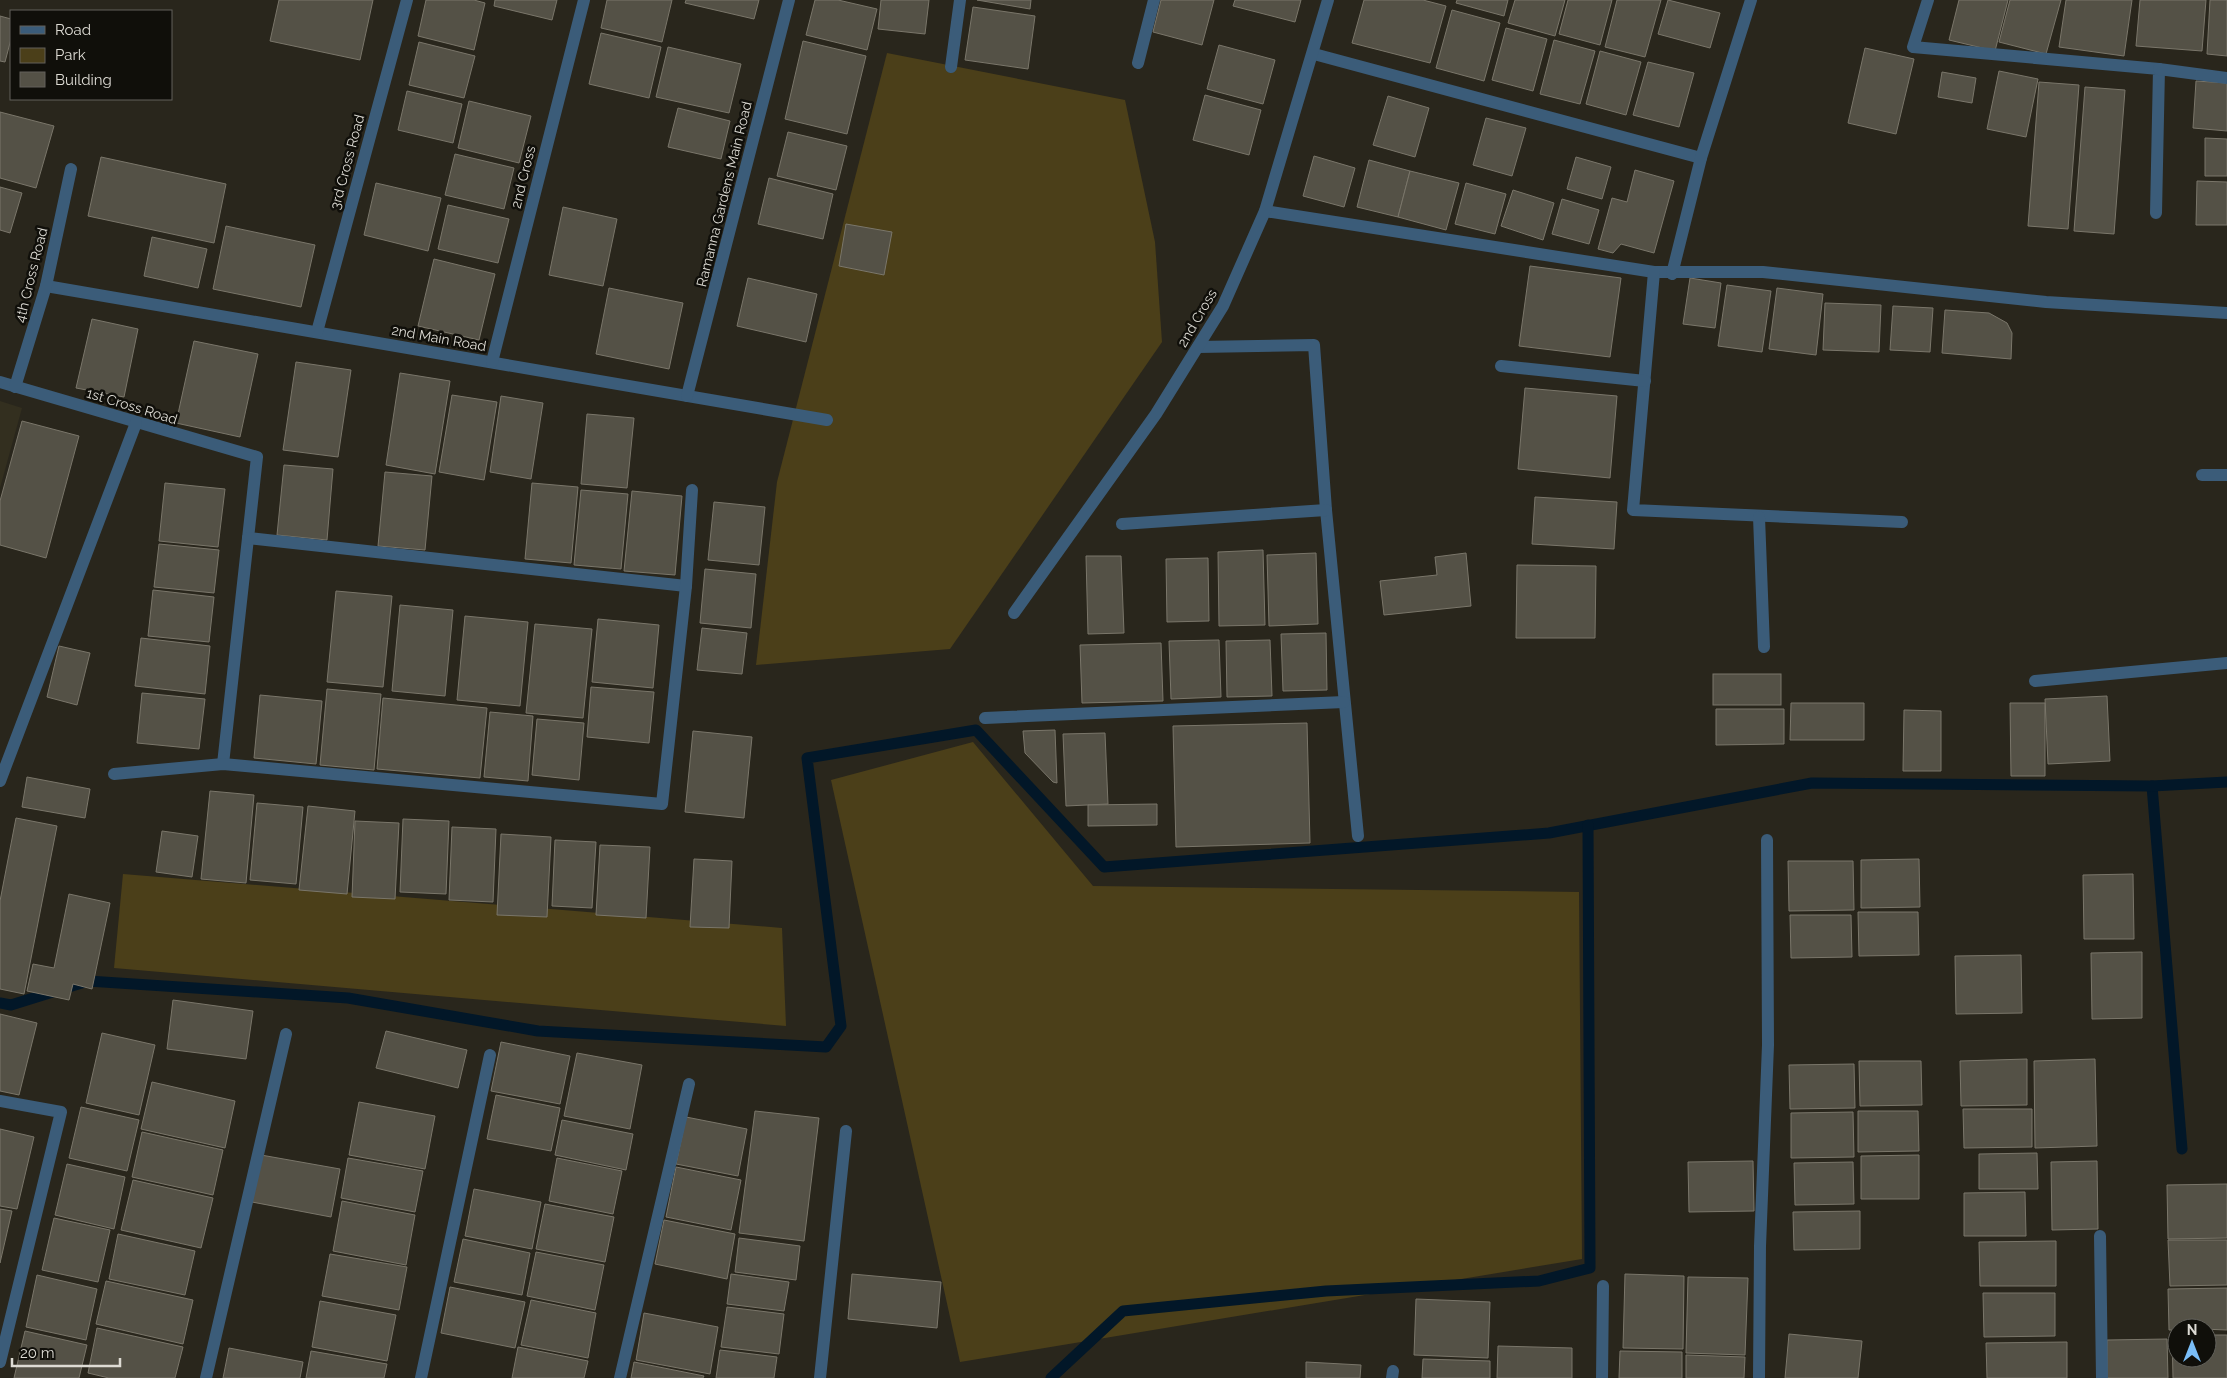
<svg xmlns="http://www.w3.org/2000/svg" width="2227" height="1378" viewBox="0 0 2227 1378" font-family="Raleway,sans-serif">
<rect width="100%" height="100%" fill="#29261c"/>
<polygon fill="#332f1f" points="0,401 22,408 0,488"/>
<g fill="#4b3f19">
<polygon points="887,53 1125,100 1155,242 1162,342 950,649 756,665 777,482"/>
<polygon points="973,742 1093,886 1579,892 1582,1259 960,1362 831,780"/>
<polygon points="123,874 782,928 786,1026 114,968"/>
</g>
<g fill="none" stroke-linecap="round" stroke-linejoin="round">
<g stroke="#021728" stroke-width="11">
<polyline points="2152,786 2182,1149"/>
<polyline points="0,1003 11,1005 88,981 348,998 538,1031 826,1047 841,1026 807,758 976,730 1104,867 1549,833 1812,783 2152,786 2227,782"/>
<polyline points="1051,1378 1123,1311 1326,1291 1539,1281 1590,1268 1588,825"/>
</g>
</g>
<g fill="#545146" stroke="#7a766a">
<polygon points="279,0 373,0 360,60 270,41"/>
<polygon points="426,0 474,0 485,3 474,50 418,36"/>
<polygon points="495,0 557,0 552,20 494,6"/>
<polygon points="607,0 672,0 662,42 601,28"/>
<polygon points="686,0 759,0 754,19 685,3"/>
<polygon points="815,0 838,0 877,9 867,50 806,35"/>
<polygon points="881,0 929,0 925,34 878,29"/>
<polygon points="977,0 1031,0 1030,9"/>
<polygon points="1161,0 1214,0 1202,45 1153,32"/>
<polygon points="1235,0 1301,0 1295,22 1233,6"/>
<polygon points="1364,0 1423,0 1446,6 1430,63 1352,43"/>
<polygon points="1457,0 1508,0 1504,16 1456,3"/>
<polygon points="1515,0 1565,0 1555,36 1508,23"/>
<polygon points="1568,0 1612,0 1600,45 1559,34"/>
<polygon points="1617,0 1661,0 1645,57 1605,47"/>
<polygon points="1668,0 1720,13 1710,48 1658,34"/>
<polygon points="1959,0 2008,0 1995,51 1949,40"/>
<polygon points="2010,0 2061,0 2046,54 1999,42"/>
<polygon points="2066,0 2132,0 2124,56 2059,47"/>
<polygon points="2140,0 2206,0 2202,51 2136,46"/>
<polygon points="2210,0 2227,0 2227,56 2207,54"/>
<polygon points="973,7 1035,16 1028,69 965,60"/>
<polygon points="1452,10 1500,23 1484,81 1436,68"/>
<polygon points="0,16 11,19 11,39 5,62 0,61"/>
<polygon points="1506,28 1547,39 1533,91 1492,80"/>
<polygon points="601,33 661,47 649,98 589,84"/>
<polygon points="1554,40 1595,51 1580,104 1540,94"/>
<polygon points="803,41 866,56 847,134 785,119"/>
<polygon points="419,42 475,56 464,98 409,85"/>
<polygon points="1219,45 1275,60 1263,104 1207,89"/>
<polygon points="668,47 741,64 729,113 656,97"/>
<polygon points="1865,48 1914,59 1896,134 1848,123"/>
<polygon points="1600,51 1641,62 1626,115 1586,104"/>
<polygon points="1648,62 1694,73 1679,127 1633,115"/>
<polygon points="1999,71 2038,79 2026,137 1987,129"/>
<polygon points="1942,72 1976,78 1972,103 1938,97"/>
<polygon points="2196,81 2227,83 2227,131 2193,128"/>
<polygon points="2039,82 2079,85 2068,229 2028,226"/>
<polygon points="2085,87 2125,90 2114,234 2074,231"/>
<polygon points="407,91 462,104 453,143 398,130"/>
<polygon points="1205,95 1261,110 1249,155 1193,140"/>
<polygon points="1388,96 1429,108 1415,157 1373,145"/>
<polygon points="469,101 531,116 519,163 458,148"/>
<polygon points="678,108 730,121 721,159 668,147"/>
<polygon points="0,112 54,126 36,188 0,178"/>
<polygon points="1486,118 1526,128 1512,176 1473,165"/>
<polygon points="788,132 847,146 836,190 777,176"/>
<polygon points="2205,138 2227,139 2227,176 2205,176"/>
<polygon points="455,154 514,168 504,209 445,195"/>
<polygon points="1314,156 1355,168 1344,207 1303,196"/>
<polygon points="101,157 226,184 214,243 88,216"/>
<polygon points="1576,157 1611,167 1602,199 1567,189"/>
<polygon points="1369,160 1410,171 1398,217 1357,207"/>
<polygon points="1635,170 1674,181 1654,253 1621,244 1613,253 1598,249 1612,198 1627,202"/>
<polygon points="1410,171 1459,183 1446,230 1398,217"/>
<polygon points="769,178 833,194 823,239 758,224"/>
<polygon points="2197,181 2227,182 2227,225 2196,225"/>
<polygon points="376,183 441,198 428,251 364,235"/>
<polygon points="1466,183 1506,194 1495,234 1455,224"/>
<polygon points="0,187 22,193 10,233 0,230"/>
<polygon points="1513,190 1554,203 1543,240 1501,226"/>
<polygon points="1562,199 1599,210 1589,244 1552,234"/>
<polygon points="448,205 509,219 498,263 438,249"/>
<polygon points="563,207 617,219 603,286 549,275"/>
<polygon points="846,224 892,232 884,275 839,266"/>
<polygon points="226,226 315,245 301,307 213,289"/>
<polygon points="152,237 207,249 198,288 144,276"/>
<polygon points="434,259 495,274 479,340 418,326"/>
<polygon points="1530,266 1621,278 1610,357 1519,346"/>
<polygon points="748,278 817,294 806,342 737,326"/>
<polygon points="1690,278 1721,283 1715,328 1683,324"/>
<polygon points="1727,285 1771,291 1762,352 1718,346"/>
<polygon points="609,288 683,303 669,369 596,354"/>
<polygon points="1777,288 1823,294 1816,355 1769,349"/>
<polygon points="1825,303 1881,305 1879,352 1823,350"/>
<polygon points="1893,306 1933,308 1930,352 1890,350"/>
<polygon points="1945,310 1989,313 2007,323 2012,333 2011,359 1942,353"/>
<polygon points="92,319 138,329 124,397 76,388"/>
<polygon points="194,341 258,354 240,437 176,423"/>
<polygon points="296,362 351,370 338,457 283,450"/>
<polygon points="400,373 450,381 435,474 386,465"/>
<polygon points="1525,388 1617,396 1610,478 1518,469"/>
<polygon points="452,395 497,402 484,480 439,472"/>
<polygon points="501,396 543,403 531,479 490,472"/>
<polygon points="587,414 634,418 627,488 581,484"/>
<polygon points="22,421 79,436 46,558 0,545 0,501"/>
<polygon points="284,465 333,469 327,540 277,535"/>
<polygon points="385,472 432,476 425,550 378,546"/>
<polygon points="165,483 225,489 218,547 159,541"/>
<polygon points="532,483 578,487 571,563 525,559"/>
<polygon points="581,490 628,494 621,569 574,565"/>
<polygon points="632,491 682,496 675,575 624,571"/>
<polygon points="1535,497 1617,502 1614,549 1532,544"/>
<polygon points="714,502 765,507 759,565 708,560"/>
<polygon points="159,544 219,550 214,593 154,587"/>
<polygon points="1263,550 1265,625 1219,626 1218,552"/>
<polygon points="1316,553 1318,624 1269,626 1267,555"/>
<polygon points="1466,553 1471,606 1384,615 1380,581 1437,575 1435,557"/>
<polygon points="1086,556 1121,556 1124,633 1088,634"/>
<polygon points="1208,558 1209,621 1167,622 1166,559"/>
<polygon points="1517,565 1596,566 1595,638 1516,638"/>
<polygon points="705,569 756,574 751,628 700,623"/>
<polygon points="153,590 214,597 209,642 148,636"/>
<polygon points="336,591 392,596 383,687 327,682"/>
<polygon points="400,605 453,610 445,696 392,691"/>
<polygon points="465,616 528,622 520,706 457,700"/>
<polygon points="598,619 659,625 653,688 592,682"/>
<polygon points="535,624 592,629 583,718 526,713"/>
<polygon points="702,628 747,633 742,674 697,670"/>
<polygon points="1326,633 1327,690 1283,691 1281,634"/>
<polygon points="141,638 210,646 205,694 135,686"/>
<polygon points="1219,640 1221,697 1171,699 1169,641"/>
<polygon points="1270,640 1272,696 1227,697 1226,641"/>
<polygon points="1161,643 1163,701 1082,703 1080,645"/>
<polygon points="59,646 90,653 77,705 47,697"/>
<rect x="1713" y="674" width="68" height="31"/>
<polygon points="591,687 654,692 649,743 587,737"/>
<polygon points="327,689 381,694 374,770 320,765"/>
<polygon points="142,693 205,699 199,749 137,743"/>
<polygon points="260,695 322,701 316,764 254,758"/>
<polygon points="2107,696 2110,761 2048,764 2045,699"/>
<polygon points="383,698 487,708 480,778 377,769"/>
<polygon points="1791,703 1864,703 1864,740 1790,740"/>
<polygon points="2010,703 2045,703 2045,776 2011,776"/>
<polygon points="1716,709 1784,709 1784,744 1716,745"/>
<polygon points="1904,710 1941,711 1941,771 1903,771"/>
<polygon points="490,712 533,716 528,781 484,777"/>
<polygon points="537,719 584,723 579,780 532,775"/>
<polygon points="1307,723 1310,843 1176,847 1173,726"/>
<polygon points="1055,730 1057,783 1053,782 1025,753 1023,731"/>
<polygon points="693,731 752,737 744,818 685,812"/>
<polygon points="1105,733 1108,804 1066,806 1063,734"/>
<polygon points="27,777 90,789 85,818 22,807"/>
<polygon points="210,791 254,795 246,883 201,879"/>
<polygon points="257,803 303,807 296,884 250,880"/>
<polygon points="1157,804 1157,825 1088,826 1088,805"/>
<polygon points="308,806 355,811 347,894 299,890"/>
<polygon points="16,818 57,826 24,994 0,989 0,901"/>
<polygon points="403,819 449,821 446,894 400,892"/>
<polygon points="355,821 399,823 395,899 352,897"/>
<polygon points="452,827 496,829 493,902 449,900"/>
<polygon points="162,831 198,836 192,877 156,872"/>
<polygon points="501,834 551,837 547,917 497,915"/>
<polygon points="555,840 596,842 592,908 552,906"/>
<polygon points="600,845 650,847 646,918 596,915"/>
<polygon points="694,859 732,861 729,928 690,927"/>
<polygon points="1919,859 1920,907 1861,908 1861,860"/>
<polygon points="1788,861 1853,861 1854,910 1789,911"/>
<polygon points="2133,874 2134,939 2084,939 2083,875"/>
<polygon points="69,894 110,903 92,989 73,984 69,1000 27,991 33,964 54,968"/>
<polygon points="1858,912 1918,912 1919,955 1859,956"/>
<polygon points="1790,915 1851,915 1852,957 1791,958"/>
<polygon points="2142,952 2142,1018 2092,1019 2091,953"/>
<polygon points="2021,955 2022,1013 1956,1014 1955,956"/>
<polygon points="173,1000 253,1011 246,1059 167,1049"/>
<polygon points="0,1014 37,1023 19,1095 0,1091"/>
<polygon points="386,1031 467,1050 458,1088 376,1068"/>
<polygon points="102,1033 155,1045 139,1115 86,1103"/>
<polygon points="501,1042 570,1056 560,1104 491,1091"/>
<polygon points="577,1053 642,1065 630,1129 564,1116"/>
<polygon points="2027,1059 2027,1105 1961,1106 1960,1061"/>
<polygon points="2095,1059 2097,1146 2035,1148 2034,1061"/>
<polygon points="1859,1061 1921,1061 1922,1105 1860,1106"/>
<polygon points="1854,1064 1855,1108 1790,1109 1789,1065"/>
<polygon points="152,1082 235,1101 225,1148 141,1129"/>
<polygon points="496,1095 560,1108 551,1151 487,1139"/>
<polygon points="359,1102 435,1116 425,1169 349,1155"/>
<polygon points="81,1107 139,1120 127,1171 69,1158"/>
<polygon points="1963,1109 2032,1109 2032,1147 1964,1148"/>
<polygon points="755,1111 819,1118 804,1241 739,1233"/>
<polygon points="1858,1111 1918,1111 1919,1151 1858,1152"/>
<polygon points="1853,1112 1854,1157 1791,1158 1791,1113"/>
<polygon points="686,1117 747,1129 738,1176 676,1164"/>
<polygon points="562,1120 633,1134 626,1170 555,1155"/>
<polygon points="0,1129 34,1137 17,1209 0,1206"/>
<polygon points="142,1132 223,1150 213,1195 132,1177"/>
<polygon points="2037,1153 2038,1189 1979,1189 1979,1154"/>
<polygon points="261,1155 340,1169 331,1217 252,1202"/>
<polygon points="1919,1155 1919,1199 1861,1199 1861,1156"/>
<polygon points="348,1158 423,1171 415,1212 341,1198"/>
<polygon points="557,1158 622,1171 613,1214 549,1201"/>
<polygon points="1753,1161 1754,1211 1689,1212 1688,1162"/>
<polygon points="2097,1161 2098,1229 2052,1230 2051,1162"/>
<polygon points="1853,1162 1854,1204 1795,1205 1794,1163"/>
<polygon points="67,1164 125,1177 114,1229 55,1215"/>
<polygon points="676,1167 741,1180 731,1230 666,1217"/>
<polygon points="133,1180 213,1198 201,1248 121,1230"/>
<polygon points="2227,1184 2227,1238 2168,1239 2167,1185"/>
<polygon points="474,1189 541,1202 532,1249 465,1236"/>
<polygon points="2025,1192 2026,1236 1964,1236 1964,1193"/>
<polygon points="342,1201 415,1215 406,1265 333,1251"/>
<polygon points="545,1204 614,1217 605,1262 536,1249"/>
<polygon points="0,1209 12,1211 0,1263"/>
<polygon points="1860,1211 1860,1249 1794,1250 1793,1212"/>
<polygon points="54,1218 110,1230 98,1282 42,1270"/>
<polygon points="664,1220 735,1234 727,1279 655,1264"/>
<polygon points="118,1234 195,1251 185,1295 109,1279"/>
<polygon points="739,1238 800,1246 796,1280 735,1272"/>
<polygon points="463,1239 530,1253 522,1295 454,1282"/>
<polygon points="2168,1240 2227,1240 2227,1285 2170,1286"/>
<polygon points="2056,1241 2056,1286 1980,1286 1979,1242"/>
<polygon points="536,1252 604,1265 595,1310 527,1296"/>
<polygon points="330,1254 407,1267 399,1310 322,1296"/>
<polygon points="731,1274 789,1282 784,1311 727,1304"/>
<polygon points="852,1274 941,1282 937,1328 848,1319"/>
<polygon points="1625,1274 1684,1276 1683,1349 1623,1348"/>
<polygon points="37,1275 97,1289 86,1340 26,1327"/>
<polygon points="1688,1277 1748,1278 1745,1355 1686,1353"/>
<polygon points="106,1281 193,1300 183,1344 96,1324"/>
<polygon points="450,1287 525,1302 515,1348 441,1333"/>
<polygon points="2227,1288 2227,1330 2177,1328 2177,1330 2169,1330 2168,1289"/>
<polygon points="1983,1293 2055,1293 2055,1336 1984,1337"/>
<polygon points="1416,1299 1490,1302 1488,1358 1414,1355"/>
<polygon points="531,1300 596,1313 588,1358 521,1345"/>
<polygon points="320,1301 396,1315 387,1361 312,1347"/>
<polygon points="727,1307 784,1314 779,1354 721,1347"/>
<polygon points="644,1313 718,1327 710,1374 636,1360"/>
<polygon points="97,1328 183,1347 175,1378 109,1378 88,1373"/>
<polygon points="25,1331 87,1345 79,1378 14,1378"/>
<polygon points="1789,1334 1862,1341 1858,1378 1785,1378"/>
<polygon points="2172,1335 2177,1335 2177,1358 2207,1358 2207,1335 2227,1335 2227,1378 2173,1378"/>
<polygon points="2167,1339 2168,1378 2107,1378 2107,1340"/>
<polygon points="2067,1342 2067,1378 1987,1378 1986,1343"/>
<polygon points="1498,1346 1572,1348 1572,1378 1497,1378"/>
<polygon points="518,1347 588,1361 584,1378 512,1378"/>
<polygon points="229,1348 303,1362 300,1378 223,1378"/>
<polygon points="720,1350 777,1357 774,1378 716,1378"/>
<polygon points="311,1351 387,1364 384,1378 306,1378"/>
<polygon points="1620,1351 1682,1352 1682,1378 1619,1378"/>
<polygon points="1686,1355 1745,1357 1744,1378 1686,1378"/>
<polygon points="1423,1359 1490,1361 1490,1378 1422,1378"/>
<polygon points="634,1362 704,1376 703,1378 631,1378"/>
<polygon points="1306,1362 1361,1365 1360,1378 1306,1378"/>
</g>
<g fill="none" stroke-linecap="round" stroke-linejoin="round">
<g stroke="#3b5c79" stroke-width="12">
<polyline points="1928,0 1913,47 2159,69 2156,213"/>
<polyline points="1314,54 1701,158"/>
<polyline points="1138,63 1154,0"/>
<polyline points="951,67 960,0"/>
<polyline points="2159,69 2227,78"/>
<polyline points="1265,211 1654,272 1763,272 2046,302 2227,313"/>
<polyline points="1654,272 1633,510 1902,522"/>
<polyline points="1672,274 1701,158 1751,0"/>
<polyline points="46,286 827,420"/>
<polyline points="317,332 407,0"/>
<polyline points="1198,347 1314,345 1326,510 1358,836"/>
<polyline points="492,362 584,0"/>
<polyline points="1501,366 1645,381"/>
<polyline points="0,382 257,457 223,764"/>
<polyline points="15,387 46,286 71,169"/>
<polyline points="687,396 789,0"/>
<polyline points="2202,475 2227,475"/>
<polyline points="1759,517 1764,647"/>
<polyline points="1122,524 1326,510"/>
<polyline points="248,538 686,586"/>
<polyline points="1014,613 1156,414 1223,306 1265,211 1328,0"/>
<polyline points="2035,681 2227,663"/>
<polyline points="985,718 1344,702"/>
<polyline points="114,774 223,764 662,804 686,586 692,490"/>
<polyline points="0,781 136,423"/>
<polyline points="0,1101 61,1112 0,1362"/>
<polyline points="2100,1236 2102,1378"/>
<polyline points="206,1378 286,1034"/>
<polyline points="421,1378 490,1055"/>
<polyline points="620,1378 689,1084"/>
<polyline points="820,1378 846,1131"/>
<polyline points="1392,1378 1393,1371"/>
<polyline points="1602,1378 1603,1286"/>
<polyline points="1759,1378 1760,1246 1768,1045 1767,840"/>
</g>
</g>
<g text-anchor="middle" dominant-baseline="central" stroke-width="5" stroke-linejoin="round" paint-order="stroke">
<g font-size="14" fill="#dddbd4" stroke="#100f0a">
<text transform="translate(347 162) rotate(-75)">3rd Cross Road</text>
<text transform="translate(523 177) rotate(-76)">2nd Cross</text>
<text transform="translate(724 194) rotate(-76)">Ramanna Gardens Main Road</text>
<text transform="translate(31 275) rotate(-76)">4th Cross Road</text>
<text transform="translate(1197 318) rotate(-60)">2nd Cross</text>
<text transform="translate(439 338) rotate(10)">2nd Main Road</text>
<text transform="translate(132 406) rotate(17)">1st Cross Road</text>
</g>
</g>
<rect x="10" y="10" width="162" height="90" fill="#100f0a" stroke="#62615b"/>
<rect x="20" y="26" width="25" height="8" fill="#3b5c79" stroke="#62615b"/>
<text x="55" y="35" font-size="15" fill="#dddbd4">Road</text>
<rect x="20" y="48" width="25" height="15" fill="#4b3f19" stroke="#62615b"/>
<text x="55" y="60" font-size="15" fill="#dddbd4">Park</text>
<rect x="20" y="72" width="25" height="15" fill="#545146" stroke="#62615b"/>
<text x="55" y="85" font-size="15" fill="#dddbd4">Building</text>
<g transform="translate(2192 1343)"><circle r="24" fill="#100f0a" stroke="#62615b"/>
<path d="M0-4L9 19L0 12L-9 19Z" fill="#7abef8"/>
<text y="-8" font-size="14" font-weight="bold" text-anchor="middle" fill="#dddbd4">N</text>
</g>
<path d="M12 1358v8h108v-8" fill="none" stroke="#dddbd4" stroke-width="2.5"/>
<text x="20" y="1358" font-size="15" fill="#dddbd4" stroke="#100f0a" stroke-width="4" paint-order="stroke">20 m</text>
</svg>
